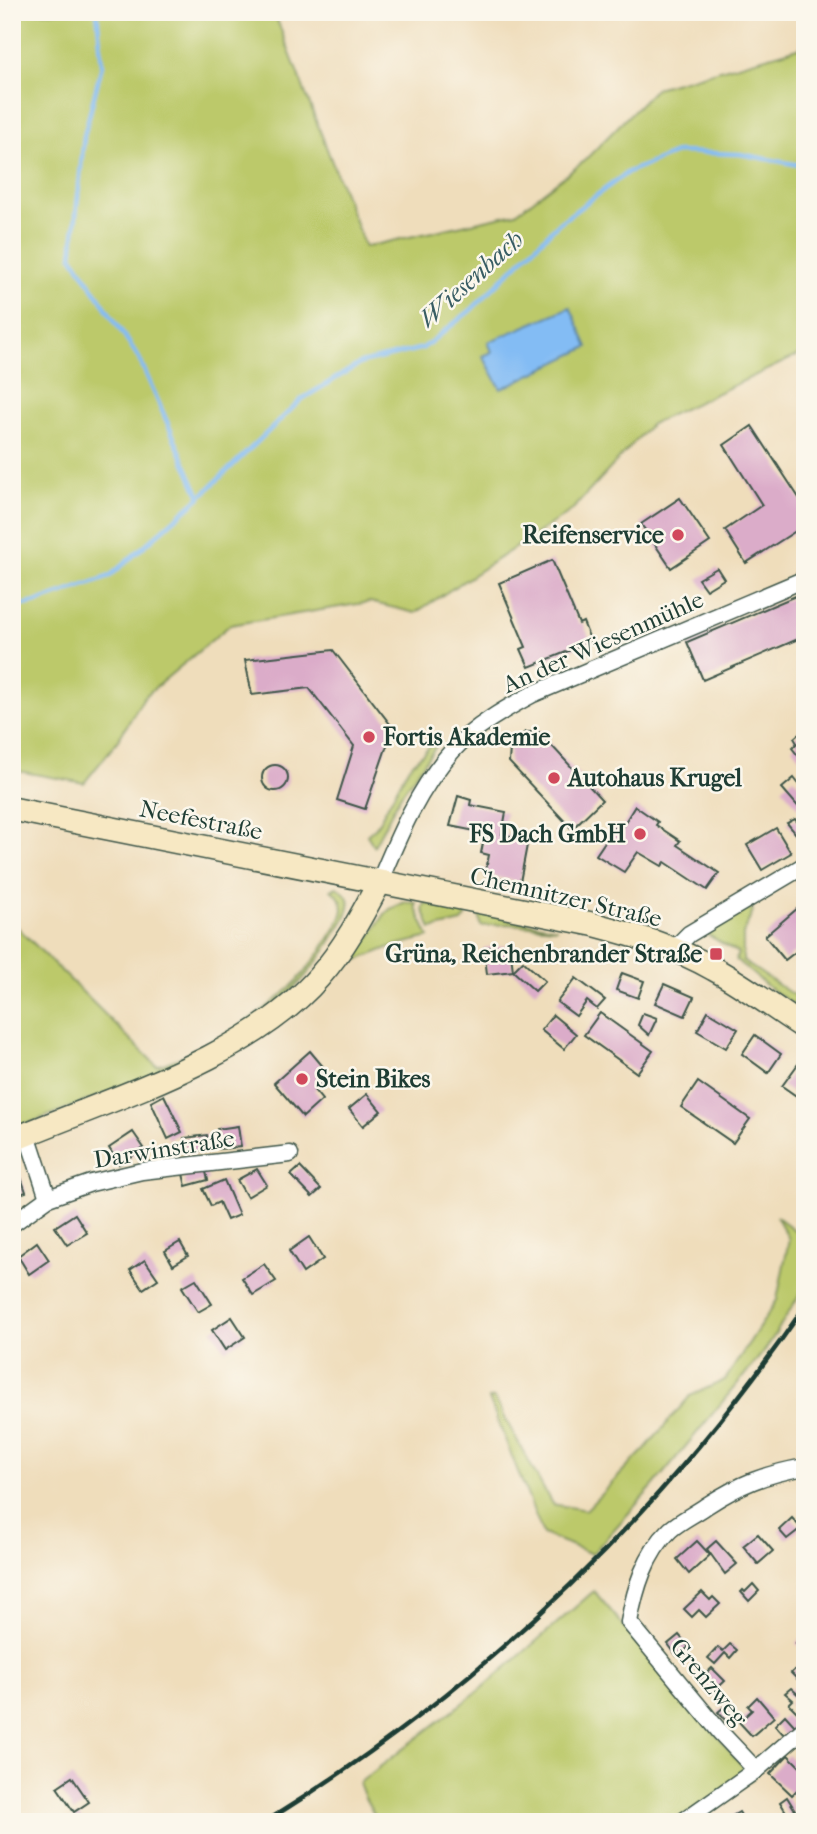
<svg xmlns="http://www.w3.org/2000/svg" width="817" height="1834" viewBox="0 0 817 1834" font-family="'IM FELL French Canon',serif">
<rect width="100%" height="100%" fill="#fbf7ec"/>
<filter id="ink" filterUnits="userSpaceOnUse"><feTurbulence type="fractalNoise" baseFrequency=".0143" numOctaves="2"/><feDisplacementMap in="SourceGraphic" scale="14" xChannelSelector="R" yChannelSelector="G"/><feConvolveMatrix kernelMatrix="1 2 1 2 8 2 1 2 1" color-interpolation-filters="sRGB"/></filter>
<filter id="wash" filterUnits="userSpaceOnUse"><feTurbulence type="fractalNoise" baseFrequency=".00686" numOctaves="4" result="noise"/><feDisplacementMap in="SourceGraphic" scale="28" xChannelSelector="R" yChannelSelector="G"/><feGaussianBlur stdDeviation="1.57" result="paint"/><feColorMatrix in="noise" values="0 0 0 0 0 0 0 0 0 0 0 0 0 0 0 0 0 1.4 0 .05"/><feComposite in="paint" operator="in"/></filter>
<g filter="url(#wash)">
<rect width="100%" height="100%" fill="#efddbb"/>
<g fill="#bcc96b" stroke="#6e8350" stroke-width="2">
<polygon points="12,12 274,12 365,247 516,213 583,162 656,88 805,46 805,352 651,424 571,511 415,613 370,602 230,625 144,697 117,742 84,783 12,770"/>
<polygon points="432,744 436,746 400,796 374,846 367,835 376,827 408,768"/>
<path d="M 337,887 C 358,900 348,914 337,931 C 327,948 316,964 303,979 C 237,1052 103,1093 12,1130 L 12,922 L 157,1066 C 196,1054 252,1021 283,994 C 303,977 317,957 331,935 C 342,918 351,904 331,890 Z"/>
<polygon points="405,902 416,903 416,908 429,937 393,946 353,962 385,914 390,909"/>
<polygon points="425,903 466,911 466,917 462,922 431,929 423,909"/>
<polygon points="750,907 753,911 743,934 743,961 805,1003 805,1012 772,990 736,960 738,953 705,933"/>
<polygon points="479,913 557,928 507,924 481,926"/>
<polygon points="776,1216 805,1238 805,1286 766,1349 653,1486 592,1554 543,1534 489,1399 494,1398 552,1504 586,1510 645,1449 690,1396 725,1380 777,1300 789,1239"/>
<polygon points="594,1591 753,1778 690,1822 378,1822 365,1798 359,1783 487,1684"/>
</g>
<polygon fill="#83bcf4" stroke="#517c94" stroke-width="2" points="570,307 588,347 501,389 483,356 492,352 488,342"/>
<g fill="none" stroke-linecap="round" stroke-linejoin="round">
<g stroke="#83bcf4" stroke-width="4.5">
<polyline points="97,12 102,65 84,136 72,256 139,358 200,497"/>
<polyline points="12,608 40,601 110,576 200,497 302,399 361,363 423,348 471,310 559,223 628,172 678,152 740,154 805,166"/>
</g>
</g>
<g id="blocks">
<g fill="#dbacc9">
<polygon points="752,426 805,507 805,525 746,563 725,530 762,505 724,445"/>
<polygon points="680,498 710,542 671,568 641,524"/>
<polygon points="552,560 579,624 583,622 591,642 529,667 521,649 526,647 499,583"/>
<polygon points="717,568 724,579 706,590 698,579"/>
<polygon points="805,592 805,636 703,680 687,642"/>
<polygon points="333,650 393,728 365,809 337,800 354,746 309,688 252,695 245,660"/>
<polygon points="525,732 539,732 602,800 572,829 509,762 510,748"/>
<polygon points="801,732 805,736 805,754 800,758 792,748 797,743 794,738"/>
<circle cx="275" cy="778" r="13"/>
<polygon points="794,778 802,788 805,786 805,807 801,810 782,788"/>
<polygon points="458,796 471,800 470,805 506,812 502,834 528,840 520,882 485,875 489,855 481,853 485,833 450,826"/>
<polygon points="635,806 658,822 656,825 680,841 677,845 719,873 707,890 665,862 662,866 638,852 624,872 596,855 617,824 622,827"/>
<polygon points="795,819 798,823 805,820 805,836 800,839 787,823"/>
<polygon points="776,828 791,853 762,870 747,845"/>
<polygon points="805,902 805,958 798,950 785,960 765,936"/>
<polygon points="510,945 513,971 487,974 484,948"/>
<polygon points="523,961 545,981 535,991 513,971"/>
<polygon points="622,973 644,981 638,998 616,990"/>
<polygon points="576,978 605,1000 597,1009 587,1001 576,1016 557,1002"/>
<polygon points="664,984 694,997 685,1016 655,1003"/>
<polygon points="708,1011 738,1029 726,1048 697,1031"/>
<polygon points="600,1013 653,1051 637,1073 584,1035"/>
<polygon points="643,1013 657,1018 649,1035 638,1025"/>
<polygon points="553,1015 576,1034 564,1049 541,1030"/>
<polygon points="755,1035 781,1054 768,1073 742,1054"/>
<polygon points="310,1051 330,1075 314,1090 322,1100 303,1117 274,1083"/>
<polygon points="798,1064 805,1068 805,1102 782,1086"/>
<polygon points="698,1082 750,1119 733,1143 681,1107"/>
<polygon points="367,1094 381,1111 363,1126 349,1109"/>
<polygon points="164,1095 182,1132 168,1139 151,1102"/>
<polygon points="238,1126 241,1147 219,1149 217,1129"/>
<polygon points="133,1132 144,1148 119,1164 109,1148"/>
<polygon points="207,1135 209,1150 185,1153 184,1138"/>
<polygon points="300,1167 321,1189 312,1197 291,1175"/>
<polygon points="205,1168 208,1180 186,1186 183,1174"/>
<polygon points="18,1169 26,1192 12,1197 12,1171"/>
<polygon points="257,1169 267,1185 247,1197 237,1180"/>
<polygon points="224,1180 239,1215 227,1220 219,1202 211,1206 203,1189"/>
<polygon points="75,1214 87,1233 67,1245 55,1227"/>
<polygon points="309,1237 323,1259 303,1273 289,1251"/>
<polygon points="37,1242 49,1260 29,1274 18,1256"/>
<polygon points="180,1242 188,1256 173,1265 165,1251"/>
<polygon points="145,1260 158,1279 143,1289 130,1270"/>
<polygon points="264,1264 276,1281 253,1295 242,1278"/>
<polygon points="196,1279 212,1304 198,1312 182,1287"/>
<polygon points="232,1317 245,1337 225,1350 212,1330"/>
<polygon points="792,1518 801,1528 787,1539 779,1530"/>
<polygon points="758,1534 773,1551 758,1564 743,1546"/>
<polygon points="697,1541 710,1555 689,1574 677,1559"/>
<polygon points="716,1541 737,1564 725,1574 707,1549"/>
<polygon points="753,1584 759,1591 749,1601 741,1592 743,1590 745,1592"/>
<polygon points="702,1592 710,1600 713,1597 720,1604 706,1617 699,1610 692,1617 684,1609"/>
<polygon points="679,1635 689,1647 677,1656 668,1644"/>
<polygon points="803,1636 805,1647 803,1649 796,1643"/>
<polygon points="730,1644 737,1650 730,1658 725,1653 715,1664 708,1658 718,1647 723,1651"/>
<polygon points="805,1660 805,1687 791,1673"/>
<polygon points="712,1668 725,1681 712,1693 699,1680"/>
<polygon points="791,1688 805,1701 805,1708 799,1714 789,1704 793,1700 785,1693"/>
<polygon points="757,1697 774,1717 752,1736 739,1722 752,1710 748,1706"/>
<polygon points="724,1707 732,1716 726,1721 718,1712"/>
<polygon points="785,1715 795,1726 785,1736 775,1725"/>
<polygon points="788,1755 805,1772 805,1782 792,1795 770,1774"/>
<polygon points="72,1777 89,1802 74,1812 57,1787"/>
<polygon points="787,1797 795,1810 788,1815 780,1802"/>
<polygon points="739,1812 745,1822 722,1822"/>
<polygon points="79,1815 83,1822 68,1822"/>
</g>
</g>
</g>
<g filter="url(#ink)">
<use href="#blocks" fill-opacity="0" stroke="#3e5548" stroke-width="2"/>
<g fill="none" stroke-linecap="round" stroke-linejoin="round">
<defs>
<g id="minor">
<path d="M 379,883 C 398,837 419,787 453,750 C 475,726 505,709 533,694 L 805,579"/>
<polyline points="674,949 689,934 805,865"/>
<polyline points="27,1134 48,1198"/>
<polyline points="12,1224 48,1198 91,1183 142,1171 290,1154"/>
<path d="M 756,1770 L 720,1732 L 629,1622 C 635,1589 645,1554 670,1530 C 680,1521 695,1514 706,1506 C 740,1484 765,1474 805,1467"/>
<polyline points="682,1822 756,1770 805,1728"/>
</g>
<g id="secondary">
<path d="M 12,809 L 592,924 C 634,935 676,947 714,969 C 745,986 774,1008 805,1028"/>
<path d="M 12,1140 C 109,1099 249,1058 319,977 C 344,949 362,915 379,883"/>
</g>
</defs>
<use href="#minor" stroke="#3e5548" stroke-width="19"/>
<use href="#secondary" stroke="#3e5548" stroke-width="26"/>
<use href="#minor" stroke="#fff" stroke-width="16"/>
<use href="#secondary" stroke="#f7e8c3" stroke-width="23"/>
<path stroke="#1f3d34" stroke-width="4.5" d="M 265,1822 C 480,1689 662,1515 805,1306"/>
</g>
</g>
<g fill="#d1495b" stroke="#fbf7ec" stroke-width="2.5">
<circle cx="678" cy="535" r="7"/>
<circle cx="369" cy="737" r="7"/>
<circle cx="554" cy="778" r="7"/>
<circle cx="640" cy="834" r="7"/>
<rect x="709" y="947" width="14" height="14" rx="3.5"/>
<circle cx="302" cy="1079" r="7"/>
</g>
<g text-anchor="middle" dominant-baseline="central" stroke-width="5" stroke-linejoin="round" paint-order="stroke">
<g font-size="24" font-weight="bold" fill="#1f3d34" stroke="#fbf7ec" text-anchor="end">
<text x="664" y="535">Reifenservice</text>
<text x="383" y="737" text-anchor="start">Fortis Akademie</text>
<text x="568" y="778" text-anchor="start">Autohaus Krugel</text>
<text x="626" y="834">FS Dach GmbH</text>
<text x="702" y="954">Grüna, Reichenbrander Straße</text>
<text x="316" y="1079" text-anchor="start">Stein Bikes</text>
</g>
<g font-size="24" fill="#1f3d34" stroke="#fbf7ec">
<text transform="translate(603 642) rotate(-24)">An der Wiesenmühle</text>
<text transform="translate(201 820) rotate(11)">Neefestraße</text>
<text transform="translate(566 897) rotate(13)">Chemnitzer Straße</text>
<text transform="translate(164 1149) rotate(-9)">Darwinstraße</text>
<text transform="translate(709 1682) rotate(50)">Grenzweg</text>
</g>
<g font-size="26" font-style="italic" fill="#385d64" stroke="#fbf7ec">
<text transform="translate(471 279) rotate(-42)">Wiesenbach</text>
</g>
</g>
<rect width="817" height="1834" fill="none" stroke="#fbf7ec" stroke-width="42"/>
</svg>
